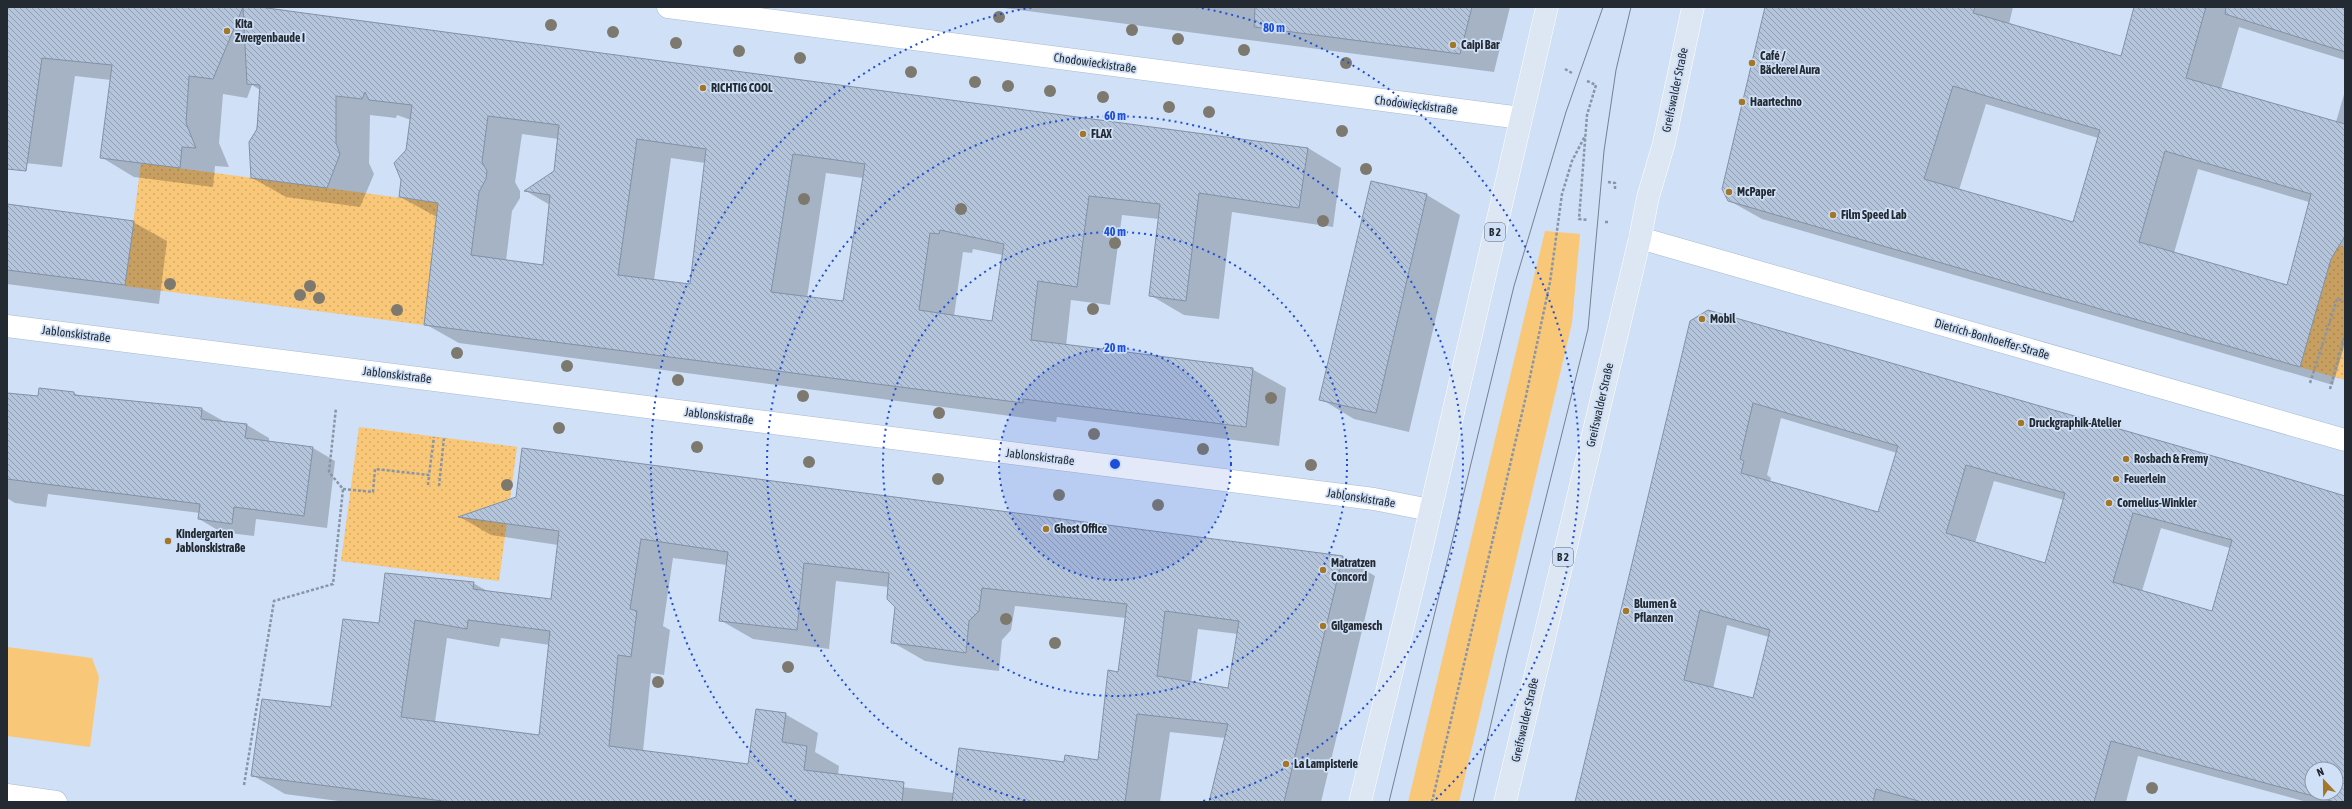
<svg xmlns="http://www.w3.org/2000/svg" width="2352" height="809" viewBox="0 0 2352 809" font-family="'Asap Condensed',sans-serif">
<defs>
<pattern id="park-dots" width="8" height="8" patternUnits="userSpaceOnUse"><rect width="8" height="8" fill="#f9c778"/><path d="M2 2h.1M6 6h.1" fill="none" stroke="#d5ab68" stroke-width="1.8" stroke-linecap="round"/></pattern>
<pattern id="building-back-hatch" width="6" height="6" patternUnits="userSpaceOnUse"><rect width="6" height="6" fill="#b4c4da"/><path d="M-1 5l2 2M0 0l6 6M5-1l2 2" fill="none" stroke="#929fb1"/></pattern>
</defs>
<rect width="100%" height="100%" fill="#cfe0f7"/>
<g fill="#f9c778">
<polygon points="1545,231 1580,234 1572,323 1459,802 1408,802"/>
<polygon points="7,647 92,658 99,677 90,747 7,736"/>
</g>
<g fill="url(#park-dots)">
<polygon points="141,163 439,203 424,325 125,286"/>
<polygon points="2335,244 2345,247 2345,380 2300,367"/>
<polygon points="359,427 517,447 499,581 341,561"/>
</g>
<g fill="#0003" fill-rule="evenodd">
<path d="M 7,7 L 246,7 L 1308,148 L 1341,168 L 1333,227 L 1232,212 L 1219,319 L 1184,315 L 1150,295 L 1159,219 L 1122,215 L 1110,305 L 1071,300 L 1066,346 L 1252,369 L 1286,388 L 1279,446 L 1057,417 L 1056,422 L 459,343 L 425,324 L 437,217 L 400,197 L 411,120 L 397,115 L 396,118 L 370,115 L 369,163 L 374,174 L 360,207 L 286,197 L 252,178 L 260,90 L 252,85 L 247,98 L 223,94 L 219,143 L 229,167 L 215,166 L 213,187 L 134,177 L 101,157 L 111,80 L 75,76 L 62,167 L 7,161 ZM 522,134 L 558,139 L 555,172 L 526,191 L 550,205 L 544,266 L 506,261 L 512,211 L 520,198 L 520,191 L 515,182 ZM 671,158 L 705,163 L 691,285 L 654,280 ZM 826,173 L 863,178 L 844,302 L 807,298 ZM 973,249 L 1003,255 L 993,322 L 954,316 L 963,252 L 972,253 Z"/>
<polygon points="996,7 1510,7 1494,72"/>
<path d="M 1766,7 L 2013,7 L 2009,24 L 2121,57 L 2135,7 L 2345,7 L 2345,60 L 2239,27 L 2221,89 L 2336,122 L 2345,91 L 2345,343 L 2333,385 L 1762,219 L 1728,200 ZM 1986,104 L 2098,138 L 2074,223 L 1959,190 ZM 2198,169 L 2309,202 L 2288,286 L 2174,253 Z"/>
<polygon points="1372,182 1427,195 1460,215 1409,432 1354,419 1321,399"/>
<polygon points="7,205 133,222 167,241 159,304 7,284"/>
<path d="M 1691,322 L 2345,497 L 2345,802 L 2307,802 L 2138,756 L 2126,802 L 1576,802 ZM 1781,418 L 1897,453 L 1878,514 L 1770,482 L 1771,478 L 1767,475 ZM 1994,481 L 2064,500 L 2046,564 L 1975,543 ZM 2161,528 L 2230,548 L 2212,612 L 2142,591 ZM 1727,625 L 1769,637 L 1754,700 L 1713,689 ZM 2312,769 L 2336,769 L 2336,793 L 2312,793 Z"/>
<polygon points="74,393 80,396 202,409 225,422 247,425 269,438 269,442 313,448 335,461 327,528 256,519 254,536 221,532 199,519 200,513 48,494 46,507 15,503 7,498 7,394 39,397"/>
<path d="M 460,517 L 1343,557 L 1375,576 L 1321,802 L 1210,802 L 1225,738 L 1170,732 L 1160,802 L 346,802 L 285,794 L 252,775 L 332,708 L 379,624 L 473,583 L 489,592 L 552,600 L 558,545 L 491,535 ZM 673,558 L 727,565 L 720,620 L 753,639 L 829,649 L 836,581 L 889,587 L 896,606 L 892,642 L 925,661 L 958,666 L 999,671 L 1002,640 L 1011,630 L 1015,606 L 1126,618 L 1119,673 L 1099,761 L 1065,764 L 954,793 L 883,785 L 838,775 L 839,766 L 815,752 L 818,733 L 785,714 L 749,765 L 643,751 L 651,673 L 664,675 L 670,630 L 663,626 ZM 1198,629 L 1238,634 L 1229,689 L 1191,683 ZM 447,638 L 499,647 L 501,638 L 550,645 L 540,736 L 435,722 Z"/>
</g>
<g fill="url(#building-back-hatch)" stroke="#8291a6" fill-rule="evenodd">
<polygon points="7,7 243,7 213,79 189,76 186,123 196,148 182,147 180,168 100,158 112,65 42,58 26,171 7,169"/>
<path d="M 243,7 L 260,7 L 311,14 L 1308,148 L 1299,208 L 1199,193 L 1186,301 L 1149,296 L 1160,204 L 1089,196 L 1077,287 L 1038,281 L 1031,340 L 1253,368 L 1246,427 L 1023,399 L 1023,403 L 424,325 L 438,203 L 399,197 L 401,180 L 394,163 L 406,150 L 412,105 L 369,100 L 365,92 L 362,99 L 336,96 L 336,143 L 340,154 L 327,188 L 251,178 L 249,142 L 257,129 L 260,85 L 247,84 ZM 488,116 L 559,125 L 554,171 L 524,191 L 550,195 L 543,265 L 471,255 L 479,192 L 486,179 L 487,171 L 482,162 ZM 637,139 L 706,149 L 690,284 L 618,275 ZM 793,154 L 865,164 L 843,301 L 771,292 ZM 940,230 L 1004,244 L 992,321 L 919,310 L 930,233 L 939,234 Z"/>
<polygon points="1255,7 1472,7 1460,54 1254,27"/>
<path d="M 1765,7 L 1975,7 L 1973,13 L 2121,56 L 2134,7 L 2206,7 L 2186,78 L 2345,124 L 2345,236 L 2331,259 L 2300,367 L 1728,201 L 1722,189 ZM 1953,86 L 2100,130 L 2073,222 L 1924,179 ZM 2165,151 L 2311,194 L 2287,285 L 2139,242 Z"/>
<polygon points="2226,7 2345,7 2345,52 2225,14"/>
<polygon points="1371,181 1427,194 1376,413 1319,400"/>
<polygon points="7,204 134,221 125,285 7,270"/>
<path d="M 1708,310 L 2230,461 L 2345,496 L 2345,802 L 2335,802 L 2111,741 L 2094,802 L 1922,802 L 1876,789 L 1873,802 L 1575,802 L 1690,321 ZM 1753,403 L 1898,446 L 1878,512 L 1741,473 L 1744,461 L 1740,459 ZM 1966,465 L 2065,493 L 2045,563 L 1946,533 ZM 2133,513 L 2232,540 L 2212,611 L 2113,582 ZM 1700,610 L 1770,630 L 1753,698 L 1684,680 ZM 2312,769 L 2336,769 L 2336,793 L 2312,793 Z"/>
<polygon points="39,388 74,392 74,395 202,408 201,419 247,424 245,438 313,447 304,516 234,507 232,524 198,519 200,504 7,479 7,393 38,396"/>
<path d="M 522,448 L 1343,556 L 1284,802 L 1209,802 L 1228,724 L 1137,714 L 1125,802 L 952,802 L 959,748 L 1064,762 L 1065,755 L 1098,760 L 1108,670 L 1118,672 L 1127,604 L 982,588 L 979,611 L 969,621 L 966,653 L 924,647 L 891,643 L 895,607 L 887,599 L 889,573 L 804,563 L 797,630 L 719,621 L 728,552 L 641,539 L 630,609 L 637,611 L 631,657 L 618,655 L 609,746 L 748,764 L 756,709 L 786,713 L 782,742 L 807,746 L 804,770 L 904,782 L 902,802 L 450,802 L 251,776 L 262,699 L 331,707 L 343,619 L 379,623 L 385,573 L 474,582 L 473,589 L 551,599 L 559,531 L 458,517 L 516,497 ZM 1165,611 L 1239,621 L 1228,688 L 1157,676 ZM 415,620 L 467,629 L 468,620 L 550,631 L 539,735 L 401,717 Z"/>
</g>
<g fill="none" stroke-linecap="round" stroke-linejoin="round">
<defs>
<g id="minor">
<polyline points="668,7 1521,118"/>
<polyline points="1640,238 2345,440"/>
<polyline points="7,326 1374,499 1430,510"/>
<polyline points="7,795 56,802"/>
</g>
<g id="primary">
<polyline points="1360,802 1416,573 1547,7"/>
<polyline points="1505,802 1640,238 1648,197 1664,143 1693,7"/>
</g>
</defs>
<use href="#minor" stroke="#a9b9cf" stroke-width="23"/>
<use href="#primary" stroke="#fff" stroke-width="23"/>
<g stroke="#8995a6" stroke-width="2.5" stroke-dasharray="3 2" stroke-linecap="butt">
<polyline points="1565,69 1572,73"/>
<polyline points="1587,81 1596,85 1587,115 1579,219 1588,220"/>
<polyline points="1608,182 1615,183 1615,189"/>
<polyline points="1605,222 1610,222"/>
<polyline points="2310,383 2337,299 2345,301"/>
<polyline points="2330,389 2345,334"/>
<polyline points="428,485 429,475"/>
<polyline points="439,486 444,438"/>
<polyline points="343,489 373,492 375,469 429,475 434,437"/>
<polyline points="244,785 274,601 333,584 343,489 329,472 336,408"/>
<polyline points="1432,802 1526,396 1550,282 1562,194 1572,161 1585,136"/>
</g>
<use href="#minor" stroke="#fff" stroke-width="22"/>
<use href="#primary" stroke="#dde6f3" stroke-width="22"/>
<g stroke="#768190" stroke-width="1">
<polyline points="1389,802 1514,286 1566,112 1603,7"/>
<polyline points="1473,802 1507,654 1588,329 1604,151 1616,70 1631,7"/>
</g>
</g>
<g fill="#7d796f">
<circle cx="999" cy="17" r="6"/>
<circle cx="551" cy="25" r="6"/>
<circle cx="1132" cy="30" r="6"/>
<circle cx="613" cy="32" r="6"/>
<circle cx="1178" cy="39" r="6"/>
<circle cx="676" cy="43" r="6"/>
<circle cx="1244" cy="50" r="6"/>
<circle cx="739" cy="51" r="6"/>
<circle cx="800" cy="58" r="6"/>
<circle cx="1346" cy="63" r="6"/>
<circle cx="911" cy="72" r="6"/>
<circle cx="975" cy="82" r="6"/>
<circle cx="1008" cy="86" r="6"/>
<circle cx="1050" cy="91" r="6"/>
<circle cx="1103" cy="97" r="6"/>
<circle cx="1169" cy="107" r="6"/>
<circle cx="1209" cy="112" r="6"/>
<circle cx="1342" cy="131" r="6"/>
<circle cx="1366" cy="169" r="6"/>
<circle cx="804" cy="199" r="6"/>
<circle cx="961" cy="209" r="6"/>
<circle cx="1323" cy="221" r="6"/>
<circle cx="1115" cy="243" r="6"/>
<circle cx="170" cy="284" r="6"/>
<circle cx="310" cy="286" r="6"/>
<circle cx="300" cy="295" r="6"/>
<circle cx="319" cy="298" r="6"/>
<circle cx="1093" cy="309" r="6"/>
<circle cx="397" cy="310" r="6"/>
<circle cx="457" cy="353" r="6"/>
<circle cx="567" cy="366" r="6"/>
<circle cx="678" cy="380" r="6"/>
<circle cx="803" cy="396" r="6"/>
<circle cx="1271" cy="398" r="6"/>
<circle cx="939" cy="413" r="6"/>
<circle cx="559" cy="428" r="6"/>
<circle cx="1094" cy="434" r="6"/>
<circle cx="697" cy="447" r="6"/>
<circle cx="1203" cy="449" r="6"/>
<circle cx="809" cy="462" r="6"/>
<circle cx="1311" cy="465" r="6"/>
<circle cx="938" cy="479" r="6"/>
<circle cx="507" cy="485" r="6"/>
<circle cx="1059" cy="495" r="6"/>
<circle cx="1158" cy="505" r="6"/>
<circle cx="1006" cy="619" r="6"/>
<circle cx="1055" cy="643" r="6"/>
<circle cx="788" cy="667" r="6"/>
<circle cx="658" cy="682" r="6"/>
<circle cx="2152" cy="788" r="6"/>
</g>
<circle cx="1115" cy="464" r="116" fill="#1d4ed8" fill-opacity=".12"/>
<g fill="none" stroke="#1d4ed8" stroke-width="2" stroke-dasharray="2 4">
<circle cx="1115" cy="464" r="116"/>
<circle cx="1115" cy="464" r="232"/>
<path d="M1031 802A348 348 0 1 1 1199 802"/>
<path d="M796 801A464 464 0 0 1 1034 7M1196 7A464 464 0 0 1 1434 801"/>
</g>
<g fill="#a37628" stroke="#cfe0f7" stroke-width="1.5">
<circle cx="227" cy="31" r="4"/>
<circle cx="1453" cy="45" r="4"/>
<circle cx="1752" cy="63" r="4"/>
<circle cx="703" cy="88" r="4"/>
<circle cx="1742" cy="102" r="4"/>
<circle cx="1083" cy="134" r="4"/>
<circle cx="1729" cy="192" r="4"/>
<circle cx="1833" cy="215" r="4"/>
<circle cx="1702" cy="319" r="4"/>
<circle cx="2021" cy="423" r="4"/>
<circle cx="2126" cy="459" r="4"/>
<circle cx="2116" cy="479" r="4"/>
<circle cx="2109" cy="503" r="4"/>
<circle cx="1046" cy="529" r="4"/>
<circle cx="168" cy="541" r="4"/>
<circle cx="1323" cy="570" r="4"/>
<circle cx="1626" cy="611" r="4"/>
<circle cx="1323" cy="626" r="4"/>
<circle cx="1286" cy="764" r="4"/>
</g>
<g text-anchor="middle" dominant-baseline="central" stroke-width="3.5" stroke-linejoin="round" paint-order="stroke">
<g fill="#cfe0f7" stroke="#57616d" stroke-width="1">
<rect x="1485" y="223" width="20" height="18" rx="3"/>
<rect x="1553" y="548" width="20" height="18" rx="3"/>
</g>
<g font-size="11" font-weight="bold" fill="#242a32">
<text x="1495" y="232">B 2</text>
<text x="1563" y="557">B 2</text>
</g>
<g font-size="12" font-weight="bold" fill="#242a32" stroke="#cfe0f7" text-anchor="start">
<text x="235" y="24">Kita<tspan x="235" dy="14">Zwergenbaude I</tspan></text>
<text x="1461" y="45">Caipi Bar</text>
<text x="1760" y="56">Café /<tspan x="1760" dy="14">Bäckerei Aura</tspan></text>
<text x="711" y="88">RICHTIG COOL</text>
<text x="1750" y="102">Haartechno</text>
<text x="1091" y="134">FLAX</text>
<text x="1737" y="192">McPaper</text>
<text x="1841" y="215">Film Speed Lab</text>
<text x="1710" y="319">Mobil</text>
<text x="2029" y="423">Druckgraphik-Atelier</text>
<text x="2134" y="459">Rosbach &amp; Fremy</text>
<text x="2124" y="479">Feuerlein</text>
<text x="2117" y="503">Cornelius-Winkler</text>
<text x="1054" y="529">Ghost Office</text>
<text x="176" y="534">Kindergarten<tspan x="176" dy="14">Jablonskistraße</tspan></text>
<text x="1331" y="563">Matratzen<tspan x="1331" dy="14">Concord</tspan></text>
<text x="1634" y="604">Blumen &amp;<tspan x="1634" dy="14">Pflanzen</tspan></text>
<text x="1331" y="626">Gilgamesch</text>
<text x="1294" y="764">La Lampisterie</text>
</g>
<g font-size="12" fill="#242a32" stroke="#cfe0f7">
<text transform="translate(1095 63) rotate(8)">Chodowieckistraße</text>
<text transform="translate(1675 90) rotate(-78)">Greifswalder Straße</text>
<text transform="translate(1416 105) rotate(7)">Chodowieckistraße</text>
<text transform="translate(76 334) rotate(7)">Jablonskistraße</text>
<text transform="translate(1992 339) rotate(16)">Dietrich-Bonhoeffer-Straße</text>
<text transform="translate(397 375) rotate(7)">Jablonskistraße</text>
<text transform="translate(1600 405) rotate(-77)">Greifswalder Straße</text>
<text transform="translate(719 416) rotate(7)">Jablonskistraße</text>
<text transform="translate(1040 457) rotate(7)">Jablonskistraße</text>
<text transform="translate(1361 498) rotate(9)">Jablonskistraße</text>
<text transform="translate(1525 720) rotate(-77)">Greifswalder Straße</text>
</g>
</g>
<circle cx="1115" cy="464" r="6" fill="#1d4ed8" stroke="#cfe0f7" stroke-width="2"/>
<g font-size="12" text-anchor="middle" font-weight="bold" fill="#1d4ed8" stroke="#cfe0f7" stroke-width="3.5" stroke-linejoin="round" paint-order="stroke">
<text x="1274" y="32">80 m</text>
<text x="1115" y="120">60 m</text>
<text x="1115" y="236">40 m</text>
<text x="1115" y="352">20 m</text>
</g>
<rect width="2352" height="809" fill="none" stroke="#242a32" stroke-width="16"/>
<g transform="translate(2324 781) rotate(338)"><circle r="19" fill="#cfe0f7" stroke="#8b97a8"/>
<path d="M0-3L7 15L0 10L-7 15Z" fill="#a37628"/>
<text y="-6" font-size="11" font-weight="bold" text-anchor="middle" fill="#242a32">N</text>
</g>
</svg>
